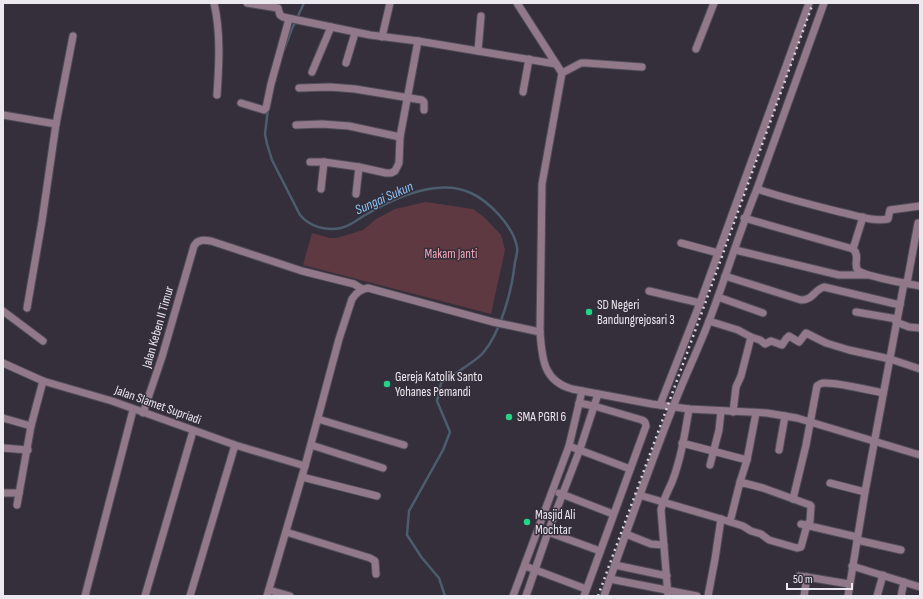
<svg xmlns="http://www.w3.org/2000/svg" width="923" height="599" viewBox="0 0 923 599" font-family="'Sofia Sans Condensed',sans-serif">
<rect width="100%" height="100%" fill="#342f3b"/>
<polygon fill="#5f3941" points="426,202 473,209 485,218 501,235 505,250 491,314 303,265 312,233 330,238 337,238 363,230 376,219 395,209"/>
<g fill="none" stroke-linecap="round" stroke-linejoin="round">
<g stroke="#4c5d6e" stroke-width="2.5">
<polyline points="284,50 291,31 304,3"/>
<path d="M 268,109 L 265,134 L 267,144 L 272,160 L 300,215 C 310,227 326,231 341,228 C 351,226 359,218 367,214 C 396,197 439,178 471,193 C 490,202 513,226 517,247 C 518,252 516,258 515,262 C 512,290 501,332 483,353 C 475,362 452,375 441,383 L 437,401 L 450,432 L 443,450 L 409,511 L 407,535 L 422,558 L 439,578 L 445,596"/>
</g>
<defs>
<g id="minor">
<path d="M 214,3 C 221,33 219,65 217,95"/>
<polyline points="247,3 278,8 280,15 283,17 370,35 418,41 556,64"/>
<path d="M 517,3 L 562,73 L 542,184 L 540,332 C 542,358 543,381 572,389 L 652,404 L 689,409 L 767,413 L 797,418 L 920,455"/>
<polyline points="382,37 390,3"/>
<polyline points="696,49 714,3"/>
<polyline points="478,51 481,16"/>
<polyline points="346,63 355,33"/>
<polyline points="312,72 331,27"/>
<polyline points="562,73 581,63 586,63 642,67"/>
<polyline points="299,88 330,87 355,89 422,100 424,102 424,110"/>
<polyline points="523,92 529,59"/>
<polyline points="241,103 264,110 266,108 271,84 289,19"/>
<polyline points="3,115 56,124 42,221 27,308"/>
<polyline points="56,124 73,36"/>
<polyline points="296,125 322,124 349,126 400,137"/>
<polyline points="310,162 324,162"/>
<polyline points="321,189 324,162 359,167 386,173 391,173 395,171 399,163 400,137 418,41"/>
<path d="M 757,189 C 784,198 812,205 840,212 C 855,215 873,222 888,219 L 890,210 L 920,206"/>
<polyline points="356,194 359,167"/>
<polyline points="744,218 853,249 863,217"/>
<polyline points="681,243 718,253"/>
<path d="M 853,249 C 860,255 854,263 857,269 C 861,276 910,284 920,286"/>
<polyline points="735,250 839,275 867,275"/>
<path d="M 725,276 L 801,300 C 813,300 814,290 824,287 L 900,305"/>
<polyline points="907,283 918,223"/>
<polyline points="649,291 700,303"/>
<polyline points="718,297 763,313"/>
<polyline points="3,311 43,341"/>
<polyline points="856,312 897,319"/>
<polyline points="709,321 738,330 751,337"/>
<polyline points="896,322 909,327 920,328"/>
<polyline points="3,363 43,381 112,401 235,445 305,466"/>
<polyline points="579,403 594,406 642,420 645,422 646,426 584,596"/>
<polyline points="660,405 700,303 809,3"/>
<polyline points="733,412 736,387 741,376 751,337 760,340 765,344 771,341 782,345 786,339 789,336 799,342 806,333 826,343 849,350 890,359 920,369"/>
<path d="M 143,413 L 162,357 L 194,246 C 198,239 204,240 211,241 L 302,271 L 354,284 L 362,289"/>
<polyline points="3,418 31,426"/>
<polyline points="318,419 404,445"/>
<polyline points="682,443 747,460 740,482"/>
<polyline points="311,445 383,468"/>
<polyline points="569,446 630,469"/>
<polyline points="3,448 28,450"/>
<polyline points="779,450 785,416"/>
<polyline points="747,460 756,413"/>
<polyline points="710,465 719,430 721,411"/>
<polyline points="302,477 377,496"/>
<polyline points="830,483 865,492"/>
<polyline points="3,493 19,493"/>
<polyline points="559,493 613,514"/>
<polyline points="639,495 721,519 743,526 751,531 761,534 769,540 797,548 801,547 807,525 810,521 811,506 810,505 763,488 740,482 730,522"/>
<path d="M 793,499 L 806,445 L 817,386 C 820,384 819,384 823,383 C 837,382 868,390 883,393"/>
<polyline points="17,505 31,426 43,381"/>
<polyline points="801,524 857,537"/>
<polyline points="286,532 370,558 375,561 376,574"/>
<polyline points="548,532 600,551"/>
<polyline points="626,534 651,544 664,545"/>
<polyline points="857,540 901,550"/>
<polyline points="615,565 667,576"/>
<polyline points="525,566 586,589"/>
<polyline points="852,566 920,587"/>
<polyline points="799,576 807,577"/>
<polyline points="610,579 697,596"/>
<polyline points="269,590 290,596"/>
<polyline points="85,596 133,410"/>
<polyline points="145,596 193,431"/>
<polyline points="190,596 235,445"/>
<path d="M 267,596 L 305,466 L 339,339 L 352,299 C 356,293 360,289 368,288 L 493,322 L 540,332"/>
<polyline points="513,596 569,446 582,391"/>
<polyline points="526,596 548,532 580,449 598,394"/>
<path d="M 604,596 C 626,533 648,470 673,407 C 684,378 698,350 709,321 C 726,277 739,232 757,189 L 824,3"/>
<path d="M 668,596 L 661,510 C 663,500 668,491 672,482 C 681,459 685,433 689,409"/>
<polyline points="708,596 715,559 721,519"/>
<polyline points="804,596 807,577 849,584"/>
<polyline points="848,596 865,492 904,283"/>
<polyline points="877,596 883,575"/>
<polyline points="901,596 904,582"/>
</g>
</defs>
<use href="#minor" stroke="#514d58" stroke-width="9"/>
<use href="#minor" stroke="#91798a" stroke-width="7"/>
<polyline stroke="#d8d4dc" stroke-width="2.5" stroke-dasharray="2 4" stroke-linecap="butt" points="598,596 702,312 813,3"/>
</g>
<g fill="#1ed888" stroke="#342f3b" stroke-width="1.5">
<circle cx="589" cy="312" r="4"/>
<circle cx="387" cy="384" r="4"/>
<circle cx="509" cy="417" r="4"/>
<circle cx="527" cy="522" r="4"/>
</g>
<g text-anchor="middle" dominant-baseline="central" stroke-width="3" stroke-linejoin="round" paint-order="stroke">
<g font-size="13" fill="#f5a7b7" stroke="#342f3b">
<text x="451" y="254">Makam Janti</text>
</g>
<g font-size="13" fill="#ece8f0" stroke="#342f3b" text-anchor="start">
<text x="597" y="305">SD Negeri<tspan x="597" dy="15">Bandungrejosari 3</tspan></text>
<text x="395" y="377">Gereja Katolik Santo<tspan x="395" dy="15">Yohanes Pemandi</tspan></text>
<text x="517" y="417">SMA PGRI 6</text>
<text x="535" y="515">Masjid Ali<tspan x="535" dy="15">Mochtar</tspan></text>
</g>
<g font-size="13" fill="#ece8f0" stroke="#342f3b">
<text transform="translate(158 327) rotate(-74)">Jalan Keben II Timur</text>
<text transform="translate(158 405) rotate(20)">Jalan Slamet Supriadi</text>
</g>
<g font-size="14" font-style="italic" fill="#8cc4f8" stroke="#342f3b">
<text transform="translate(384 198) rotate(-24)">Sungai Sukun</text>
</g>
</g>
<rect width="923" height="599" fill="none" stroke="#ece8f0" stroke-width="8"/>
<path d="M787 583v6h65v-6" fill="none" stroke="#ece8f0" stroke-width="2"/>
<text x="793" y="583" font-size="12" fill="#ece8f0" stroke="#342f3b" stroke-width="3" paint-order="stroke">50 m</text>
</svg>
